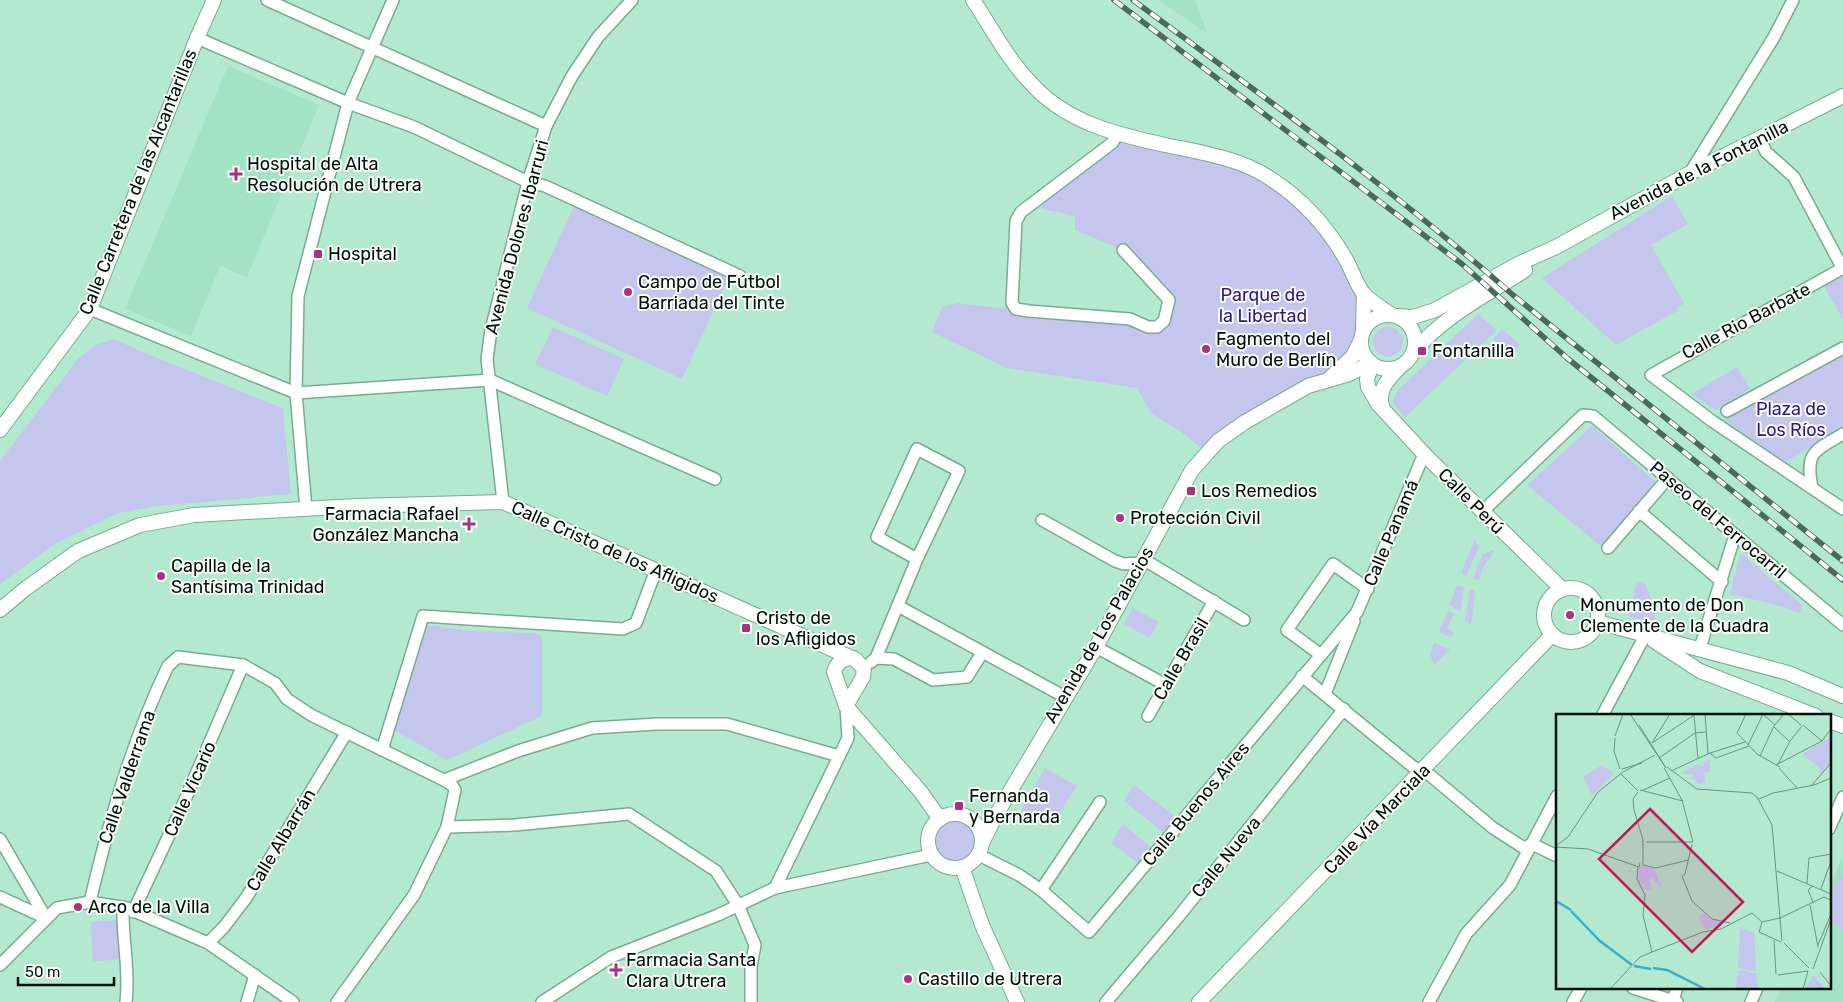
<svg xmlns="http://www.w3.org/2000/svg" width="1843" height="1002" viewBox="0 0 1843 1002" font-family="Rubik,sans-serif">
<rect width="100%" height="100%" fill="#b3eacf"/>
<g fill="#a3e3c3">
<polygon points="1158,0 1195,0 1208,34"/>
<polygon points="228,66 319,105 247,277 220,266 191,336 125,309"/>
<polygon points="1843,857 1843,1002 1775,1002 1781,988 1829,988 1829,886"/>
</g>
<g fill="#c4c6ee">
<polygon points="1117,135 1237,163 1299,199 1364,294 1365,327 1353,356 1207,453 1180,431 1151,413 1137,388 1007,368 932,332 942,307 958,303 1157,327 1169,300 1123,250 1075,230 1075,216 1029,206"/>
<polygon points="1672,196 1688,224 1651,245 1684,303 1677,308 1677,311 1616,345 1542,278"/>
<polygon points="574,206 729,277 682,379 527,308"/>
<polygon points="1840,274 1843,279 1843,319 1822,283"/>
<polygon points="1478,314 1497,330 1405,417 1392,402 1398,390"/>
<polygon points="553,327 624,359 607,396 535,364"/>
<circle cx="1388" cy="342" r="15"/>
<polygon points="1502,329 1520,345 1512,356 1493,339"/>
<path d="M 114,339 C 169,365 227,384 283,409 L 291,494 L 158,506 L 118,513 L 55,544 L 0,584 L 0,461 L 77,360 L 95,345 Z"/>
<polygon points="1843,352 1843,428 1785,462 1723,419"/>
<polygon points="1737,367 1750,389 1716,410 1691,394"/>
<polygon points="1592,426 1658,484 1603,548 1527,485"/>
<polygon points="1475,539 1479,547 1466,576 1461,573"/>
<polygon points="1492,550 1494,552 1484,566 1479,580 1473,579 1482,555"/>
<polygon points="1741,553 1802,605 1800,613 1777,605 1730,594"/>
<polygon points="1637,581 1646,585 1654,609 1656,623 1628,616"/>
<polygon points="1457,586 1464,587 1461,610 1459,611 1449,605"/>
<polygon points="1470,589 1475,591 1471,625 1465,620"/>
<polygon points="1133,608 1159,622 1149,638 1124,624"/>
<polygon points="1448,611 1454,614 1447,629 1454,632 1451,637 1439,632"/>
<polygon points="427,625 472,631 535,633 542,636 542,716 447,760 394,730"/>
<polygon points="1434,643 1450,649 1434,665 1430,654"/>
<polygon points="1045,768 1077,786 1050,827 1021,810"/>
<polygon points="1134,785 1176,817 1163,832 1124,801"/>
<circle cx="956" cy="841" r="20"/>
<polygon points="1123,824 1151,847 1138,863 1111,843"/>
<polygon points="1843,876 1843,930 1829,920 1829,895"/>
<polygon points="117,920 120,959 93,962 90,922"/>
</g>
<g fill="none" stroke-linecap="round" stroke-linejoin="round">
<defs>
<g id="minor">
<polyline points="267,0 546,126"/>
<polyline points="197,38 348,103 414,127 528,182 545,186 740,276"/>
<polyline points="1117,135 1112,143 1021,212 1016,221 1012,303 1016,309 1029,311 1130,319 1148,327 1157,327 1164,321 1169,300 1123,250"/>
<polyline points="1759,138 1766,152 1794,177 1843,269"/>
<polyline points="1690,173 1774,37 1793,0"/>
<polyline points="1843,268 1651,375 1712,421 1843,509"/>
<polyline points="90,309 296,393 490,380 715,479"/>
<polyline points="1727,411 1843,348"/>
<path d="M 1812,488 C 1805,452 1814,451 1843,434"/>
<polyline points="503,502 487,359 491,330 528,182 546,126 572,76 598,37 632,0"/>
<polyline points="306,509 296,393 298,296 348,103 393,0"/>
<polyline points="1639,511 1722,582"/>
<polyline points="1482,512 1583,415 1593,416 1843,625"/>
<polyline points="1042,520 1115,561 1124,564 1140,563"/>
<polyline points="1608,548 1668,478"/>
<polyline points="1143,559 1244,620"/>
<polyline points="898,606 1065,697"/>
<polyline points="1096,647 1166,685"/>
<polyline points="1700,648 1735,535"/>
<polyline points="1321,655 1287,630 1333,564 1368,589"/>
<polyline points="876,658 917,559 959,471 917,449 877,537 917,559"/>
<polyline points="871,662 876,658 894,659 933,680 967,677 982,653"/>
<polyline points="1302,676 1412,766 1431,776 1493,828 1524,848 1532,844 1557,856"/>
<polyline points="1325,694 1354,621"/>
<polyline points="1148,716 1214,601"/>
<polyline points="1602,716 1646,634"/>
<polyline points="382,750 423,616 623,629 636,623 656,570"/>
<polyline points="444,780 518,751 592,728 657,724 727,724 839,756"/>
<polyline points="447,827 515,825 629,814 716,871 738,905 755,945 751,967 751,1002"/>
<polyline points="1829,829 1843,797"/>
<polyline points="0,839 46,918"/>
<polyline points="979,855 1019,875 1041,890 1089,932 1357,612 1424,454"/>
<polyline points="775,888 848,738 846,706"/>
<polyline points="1041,890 1100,802"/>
<polyline points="0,897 46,918"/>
<path d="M 90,902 C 109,821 132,741 168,666 L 178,657 L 243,665 L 275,683 L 287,699 L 311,715 L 444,780 L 452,785 L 455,790 L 447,827 L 414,895 L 337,1002"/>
<path d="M 123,907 C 122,939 130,970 126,1002"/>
<polyline points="133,912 178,816 243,665"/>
<polyline points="208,943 224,927 246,898 347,732"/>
<polyline points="0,965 57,908 90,902 127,908 208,943 293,1002"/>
<polyline points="1633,988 1677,1002"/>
<polyline points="247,1002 255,975"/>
<polyline points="542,1002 611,957 718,915 775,888 931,855"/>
<polyline points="1106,1002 1179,916 1344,709"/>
<polyline points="1429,1002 1466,934 1510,885 1557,796"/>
<polyline points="1573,1002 1581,988"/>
<polyline points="1672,1002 1677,988"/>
<polyline points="1751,1002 1757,988"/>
</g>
<g id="tertiary">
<path d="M 973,0 C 991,27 1007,58 1029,81 C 1065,123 1118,135 1170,146 C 1204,153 1242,159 1271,179 C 1302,199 1326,225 1345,258 C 1352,269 1356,285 1364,294 C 1371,302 1383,309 1392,315"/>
<circle cx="1388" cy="342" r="27"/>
<polyline points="1397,316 1413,317 1435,310 1520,263 1556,247 1690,173 1843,96"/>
<polyline points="1363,330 1364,294"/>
<path d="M 1414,352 C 1443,316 1487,295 1525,270"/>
<polyline points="1372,365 1367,379 1368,387 1378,404 1427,457 1562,589"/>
<polyline points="1330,378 1353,356 1361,340"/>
<path d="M 1383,409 C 1376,390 1388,379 1400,367"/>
<polyline points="0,430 90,309 197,38 214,0"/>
<circle cx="1571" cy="615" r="27"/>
<polyline points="0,610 25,589 78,551 140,525 194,515 356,506 503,502 856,660 864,669 863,677 846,706"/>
<polyline points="1597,622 1788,673 1843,696"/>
<polyline points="1654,641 1700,671 1816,716"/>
<path d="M 853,658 C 843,658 837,662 834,672 L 846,706 L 920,791 L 940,819"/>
<polyline points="1829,721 1843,726"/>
<circle cx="955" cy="841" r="27"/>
<polyline points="982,843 996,815 1096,647 1192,470 1218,441 1245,422 1308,386 1349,374 1371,363"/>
<polyline points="962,867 982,925 1017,1002"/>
<polyline points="1199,1002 1552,635"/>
</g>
</defs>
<use href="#minor" stroke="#77ac93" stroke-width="14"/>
<use href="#tertiary" stroke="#77ac93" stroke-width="16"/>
<use href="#minor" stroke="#fff" stroke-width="11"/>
<use href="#tertiary" stroke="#fff" stroke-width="14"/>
<defs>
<g id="rail">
<polyline points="1114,0 1462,264 1567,358 1843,580"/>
<path d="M 1133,0 C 1262,96 1393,189 1513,295 L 1843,561"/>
</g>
</defs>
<use href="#rail" stroke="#4a6a5a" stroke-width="5.5"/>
<use href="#rail" stroke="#f9fefb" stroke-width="4" stroke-dasharray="11" stroke-linecap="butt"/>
</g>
<g fill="#aa3084" stroke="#f9fefb" stroke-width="2">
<path d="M233.5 166.5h5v5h5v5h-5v5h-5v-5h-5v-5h5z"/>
<rect x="313" y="249" width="10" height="10" rx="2.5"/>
<circle cx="628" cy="292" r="5"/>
<circle cx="1206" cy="349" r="5"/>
<rect x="1417" y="346" width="10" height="10" rx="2.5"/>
<rect x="1186" y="486" width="10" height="10" rx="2.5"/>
<circle cx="1120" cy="518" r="5"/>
<path d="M466.5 516.5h5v5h5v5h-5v5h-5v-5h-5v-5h5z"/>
<circle cx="161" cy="576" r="5"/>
<circle cx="1570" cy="615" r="5"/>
<rect x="741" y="623" width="10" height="10" rx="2.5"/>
<rect x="954" y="801" width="10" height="10" rx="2.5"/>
<circle cx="78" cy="907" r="5"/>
<path d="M613.5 962.5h5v5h5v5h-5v5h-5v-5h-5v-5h5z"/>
<circle cx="908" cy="979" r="5"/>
</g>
<g text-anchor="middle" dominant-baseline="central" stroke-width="4" stroke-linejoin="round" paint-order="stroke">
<g font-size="18" fill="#001008" stroke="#f9fefb" text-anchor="start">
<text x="247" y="164">Hospital de Alta<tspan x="247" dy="21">Resolución de Utrera</tspan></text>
<text x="328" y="254">Hospital</text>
<text x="638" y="282">Campo de Fútbol<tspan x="638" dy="21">Barriada del Tinte</tspan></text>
<text x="1216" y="339">Fagmento del<tspan x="1216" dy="21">Muro de Berlín</tspan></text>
<text x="1432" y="351">Fontanilla</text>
<text x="1201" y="491">Los Remedios</text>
<text x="459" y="514" text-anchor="end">Farmacia Rafael<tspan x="459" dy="21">González Mancha</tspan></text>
<text x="1130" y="518">Protección Civil</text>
<text x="171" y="566">Capilla de la<tspan x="171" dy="21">Santísima Trinidad</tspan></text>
<text x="1580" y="605">Monumento de Don<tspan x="1580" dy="21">Clemente de la Cuadra</tspan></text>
<text x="756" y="618">Cristo de<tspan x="756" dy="21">los Afligidos</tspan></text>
<text x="969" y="796">Fernanda<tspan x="969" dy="21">y Bernarda</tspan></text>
<text x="88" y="907">Arco de la Villa</text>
<text x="626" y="960">Farmacia Santa<tspan x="626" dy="21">Clara Utrera</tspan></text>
<text x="918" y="979">Castillo de Utrera</text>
</g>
<g font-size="18" fill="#001008" stroke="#f9fefb">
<text transform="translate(1699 170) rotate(-27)">Avenida de la Fontanilla</text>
<text transform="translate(138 182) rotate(-68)">Calle Carretera de las Alcantarillas</text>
<text transform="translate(517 237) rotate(-75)">Avenida Dolores Ibarruri</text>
<text transform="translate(1746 321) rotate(-28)">Calle Rio Barbate</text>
<text transform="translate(1471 501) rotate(45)">Calle Perú</text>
<text transform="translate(1718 520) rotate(40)">Paseo del Ferrocarril</text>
<text transform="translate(1391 533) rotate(-67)">Calle Panamá</text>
<text transform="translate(615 552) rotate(24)">Calle Cristo de los Afligidos</text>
<text transform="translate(1099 635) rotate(-60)">Avenida de Los Palacios</text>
<text transform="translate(1181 659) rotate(-60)">Calle Brasil</text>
<text transform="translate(127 777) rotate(-71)">Calle Valderrama</text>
<text transform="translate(190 789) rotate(-66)">Calle Vicario</text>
<text transform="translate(1196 804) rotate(-50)">Calle Buenos Aires</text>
<text transform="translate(1377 819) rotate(-46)">Calle Vía Marciala</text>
<text transform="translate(281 840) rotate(-59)">Calle Albarrán</text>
<text transform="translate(1226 857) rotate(-51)">Calle Nueva</text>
</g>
<g font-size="18" fill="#321689" stroke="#f9fefb">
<text x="1263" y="295">Parque de<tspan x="1263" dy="21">la Libertad</tspan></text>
<text x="1791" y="409">Plaza de<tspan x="1791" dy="21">Los Ríos</tspan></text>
</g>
</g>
<g transform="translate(1556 714)">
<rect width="275" height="275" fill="#b3eacf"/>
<path d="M 275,23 L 275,48 L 264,60 L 264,54 L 246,40 ZM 154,45 L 154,58 L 148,59 L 149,69 L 143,70 L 136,64 L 138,61 L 124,59 L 141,51 L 148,52 L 147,48 ZM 46,51 L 58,60 L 36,81 L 27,63 ZM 87,152 L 98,154 L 106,174 L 94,163 L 95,176 L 87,175 L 82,168 L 82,154 ZM 147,199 L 156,206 L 171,209 L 149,216 L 143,203 ZM 184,214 L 198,218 L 200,257 L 182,254 ZM 185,256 L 201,260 L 202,275 L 180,275 L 182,257 ZM 257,261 L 270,275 L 249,275 Z" fill="#c4c6ee"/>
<path fill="none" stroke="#39aed2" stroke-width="2.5" d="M 0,187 L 15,196M 15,197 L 44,227 L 76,251M 78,252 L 95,255M 97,254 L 111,256 L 149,275"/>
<path fill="none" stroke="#6b937f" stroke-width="1" d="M 74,0 L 110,54 L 83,11M 149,0 L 152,40M 190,0 L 181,19 L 201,40 L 224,53M 207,0 L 219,11M 232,0 L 245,11M 138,2 L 142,45M 247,11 L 266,27M 218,13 L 233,27M 59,22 L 67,0M 59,24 L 58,37 L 64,55M 234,27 L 246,12M 96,29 L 140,0M 96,29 L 114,0M 192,31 L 207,0M 154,39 L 160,44 L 193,32M 204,42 L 218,12 L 228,0M 103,44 L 139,19 L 150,18M 222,50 L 234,27M 220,51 L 266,27 L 275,15M 111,53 L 141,75 L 196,79 L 202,84M 108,54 L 126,86 L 137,128M 223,54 L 241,74M 66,55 L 86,49M 115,57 L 154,39 L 189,28M 65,60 L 82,77M 255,72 L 275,49M 84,76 L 127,87M 85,77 L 114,64M 82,78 L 77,85 L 78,96 L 87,126M 201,83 L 216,111 L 226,227M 203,85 L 217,79 L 258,71 L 275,64M 87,126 L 87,151M 90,128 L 137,128M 1,131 L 12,123 L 42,78 L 67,58 L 99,41M 0,133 L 32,135 L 83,153 L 84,149M 87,151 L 100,154 L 132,146M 82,152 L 81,165 L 89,181 L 87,201 L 96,238 L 147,218 L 165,215 L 196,199 L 206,208M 221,157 L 275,180M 129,160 L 126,162 L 136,187 L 156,205 L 174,209M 129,160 L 136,130M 251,169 L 253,144 L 275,140M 257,172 L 252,176 L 257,188M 265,175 L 275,147M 254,191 L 262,233M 206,208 L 224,204 L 268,183 L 275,186M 206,208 L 203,218 L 225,228M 218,226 L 220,260M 228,229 L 253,254M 262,231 L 275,200M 257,255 L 275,205M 264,258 L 275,272M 222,261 L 252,257M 54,275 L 84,243 L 96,238M 247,275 L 252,257"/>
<path fill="#c2185b" fill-opacity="0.15" stroke="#c2185b" stroke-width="2.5" d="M 94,95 L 187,188 L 136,238 L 43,145 Z"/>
<rect width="275" height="275" fill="none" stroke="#001008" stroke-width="2.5"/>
</g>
<path d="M18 977v8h96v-8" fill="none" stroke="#001008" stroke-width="2.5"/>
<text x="25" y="977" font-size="15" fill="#001008" stroke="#f9fefb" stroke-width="4" paint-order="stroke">50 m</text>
</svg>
